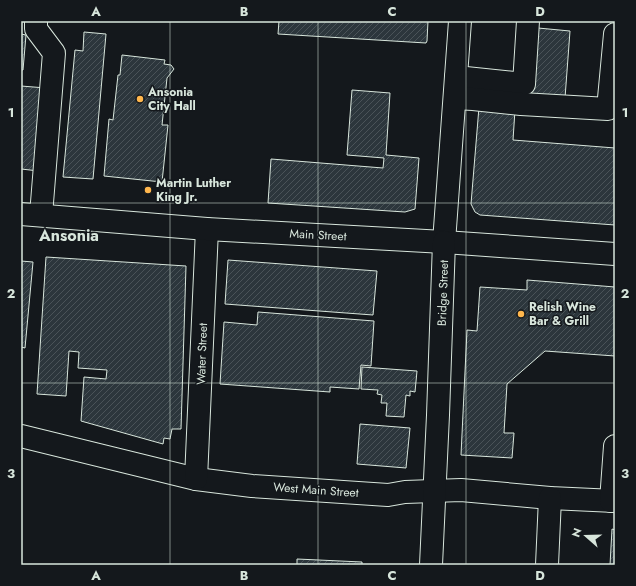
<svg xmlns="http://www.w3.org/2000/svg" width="636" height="586" viewBox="0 0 636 586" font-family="Jost,sans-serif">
<defs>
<pattern id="building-hatch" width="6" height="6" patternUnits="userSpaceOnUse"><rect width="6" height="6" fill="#2c363c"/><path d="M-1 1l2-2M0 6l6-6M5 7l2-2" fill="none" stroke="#4a5358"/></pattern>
</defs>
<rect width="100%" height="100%" fill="#14181c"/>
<g fill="url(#building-hatch)" stroke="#d8e6dc">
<polygon points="279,21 428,21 427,41 426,43 278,34"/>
<polygon points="538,28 570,31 565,98 526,95"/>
<polygon points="84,32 106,34 93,179 63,177 75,50 83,51"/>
<polygon points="21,34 26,35 23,70 21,70"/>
<polygon points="122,55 165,60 164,64 171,65 174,69 167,78 162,125 168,125 162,182 104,176 109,119 113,120 118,75 120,75"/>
<polygon points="21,86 46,88 39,171 21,169"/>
<polygon points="352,90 390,93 386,155 419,158 415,209 405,212 268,203 271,159 383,168 384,158 347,155"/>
<polygon points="479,107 515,110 513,140 615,148 615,225 480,215 475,212 471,204"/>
<polygon points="46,257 186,266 181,429 172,429 170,439 164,438 163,444 81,421 84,377 106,379 107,370 78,368 79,352 69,351 66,396 37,394"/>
<polygon points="228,260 377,271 373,315 225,304"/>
<polygon points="21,261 33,262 25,348 21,347"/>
<polygon points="527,280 615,287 615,356 545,351 507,384 504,433 514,433 512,458 461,455 467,330 477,331 480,287 527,290"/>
<polygon points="258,312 374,321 371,366 361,365 359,389 330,387 330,392 220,384 224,322 257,325"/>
<polygon points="362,367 417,371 415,392 410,391 410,396 406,395 404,417 386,416 387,403 381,403 382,395 377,394 378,390 361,389"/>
<polygon points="360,424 410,428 406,468 357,464"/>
<polygon points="612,529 615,530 615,565 610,565"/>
<polygon points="297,559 362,562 362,565 297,565"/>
</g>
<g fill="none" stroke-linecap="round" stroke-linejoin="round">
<defs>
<g id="minor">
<polyline points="36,21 36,29 54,53 41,215"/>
<polyline points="456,77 524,84 528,21"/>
<polyline points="455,98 473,99 521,104 608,109 615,34"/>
<polyline points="444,242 460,21"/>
<polyline points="21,436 196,479 252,486 388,495 405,492 461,490 550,498 615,501"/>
<polyline points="196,479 207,229"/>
<polyline points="611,501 615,446"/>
<polyline points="547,565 550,498"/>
</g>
<g id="major">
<polyline points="21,214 207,229 444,242 615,254"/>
<polyline points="431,565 438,415 444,242"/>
</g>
</defs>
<use href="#minor" stroke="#d8e6dc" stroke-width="24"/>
<use href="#major" stroke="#d8e6dc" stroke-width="24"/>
<use href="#minor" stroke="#14181c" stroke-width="22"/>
<use href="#major" stroke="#14181c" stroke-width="22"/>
</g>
<path fill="none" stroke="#d8e6dc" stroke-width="1" stroke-opacity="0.55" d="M 170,21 L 170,565M 318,21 L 318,565M 466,21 L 466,565M 21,203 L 615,203M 21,383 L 615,383"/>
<g fill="#ffb74d" stroke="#14181c" stroke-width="1.5">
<circle cx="140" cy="99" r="4"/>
<circle cx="148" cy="190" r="4"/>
<circle cx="521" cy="314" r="4"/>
</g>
<g text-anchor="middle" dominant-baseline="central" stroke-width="3" stroke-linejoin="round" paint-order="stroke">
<g font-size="12" font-weight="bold" fill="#d8e6dc" stroke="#14181c" text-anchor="start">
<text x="148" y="92">Ansonia<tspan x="148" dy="14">City Hall</tspan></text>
<text x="156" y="183">Martin Luther<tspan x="156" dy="14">King Jr.</tspan></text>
<text x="529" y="307">Relish Wine<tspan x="529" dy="14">Bar &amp; Grill</tspan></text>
</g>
<g font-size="12" fill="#d8e6dc" stroke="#14181c">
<text transform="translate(318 235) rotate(3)">Main Street</text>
<text transform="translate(443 293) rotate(-88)">Bridge Street</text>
<text transform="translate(202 354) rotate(-88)">Water Street</text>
<text transform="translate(316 490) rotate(4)">West Main Street</text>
</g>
<g font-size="16" font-weight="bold" fill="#d8e6dc" stroke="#14181c">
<text x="69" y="235">Ansonia</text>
</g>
</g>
<rect width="636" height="586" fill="none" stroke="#14181c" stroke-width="44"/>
<g transform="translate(586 536) rotate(290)" stroke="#14181c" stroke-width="3" paint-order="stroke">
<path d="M0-3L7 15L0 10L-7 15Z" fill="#d8e6dc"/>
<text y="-6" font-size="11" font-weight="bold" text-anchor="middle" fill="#d8e6dc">N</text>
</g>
<rect x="22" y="22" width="592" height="542" fill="none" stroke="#d8e6dc" stroke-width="1.5"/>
<g font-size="13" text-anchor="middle" font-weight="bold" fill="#d8e6dc">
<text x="96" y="16">A</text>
<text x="244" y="16">B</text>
<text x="392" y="16">C</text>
<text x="540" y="16">D</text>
<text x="11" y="117">1</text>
<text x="625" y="117">1</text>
<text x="11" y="298">2</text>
<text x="625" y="298">2</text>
<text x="11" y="478">3</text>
<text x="625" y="478">3</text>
<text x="96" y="580">A</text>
<text x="244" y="580">B</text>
<text x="392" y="580">C</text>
<text x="540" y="580">D</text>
</g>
</svg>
